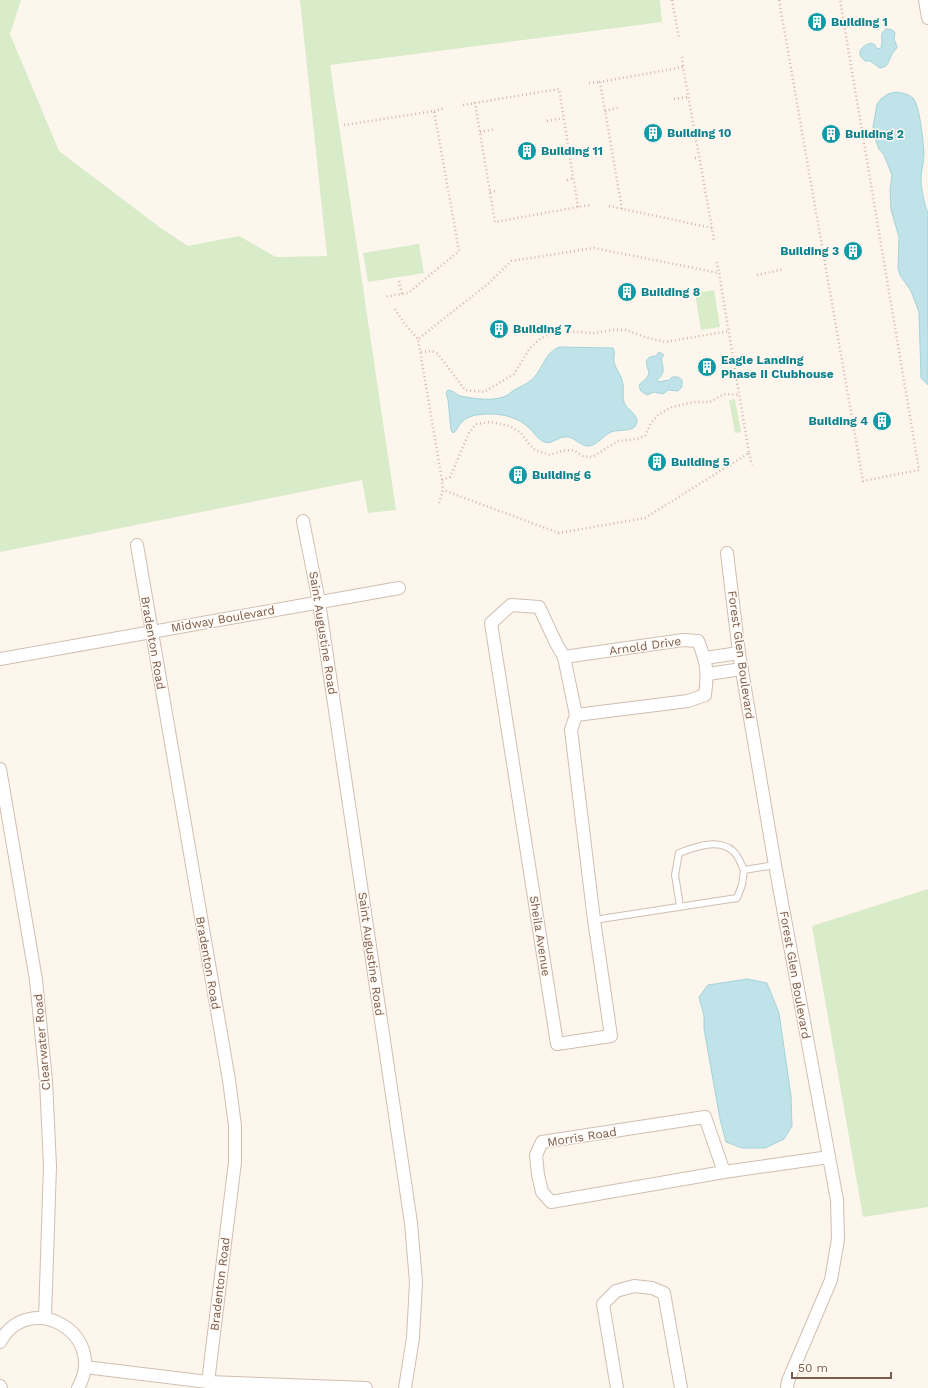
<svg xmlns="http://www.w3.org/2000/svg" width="928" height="1388" viewBox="0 0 928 1388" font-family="'Work Sans',sans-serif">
<rect width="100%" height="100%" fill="#fdf6ec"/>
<g fill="#d8ecc9">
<polygon points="0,0 21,0 10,34 59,151 162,229 188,246 239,236 276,257 327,256 300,0 660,0 662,22 330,65 396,510 368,513 362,480 0,552"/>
<polygon points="419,244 424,273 368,282 363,253"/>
<polygon points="714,290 720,327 701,330 695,293"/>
<polygon points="735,399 741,432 735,433 729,400"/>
<polygon points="928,889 928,1207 863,1217 812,926"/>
</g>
<g fill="#bfe3e8" stroke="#a5d3da">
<path d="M 886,29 L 890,29 L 895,32 L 894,39 L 897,47 C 896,50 892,53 891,56 C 888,63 888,67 880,68 L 870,61 L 865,61 C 855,53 861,46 871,43 L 875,45 L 877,49 L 881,48 C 881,46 882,44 882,42 C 882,36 880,33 886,29 Z"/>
<path d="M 896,92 C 902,93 909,94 913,98 C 920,106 923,141 924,152 C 924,162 921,171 921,180 C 921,188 925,207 928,213 L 928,385 L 921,378 L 919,312 L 911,291 L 900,275 L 898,268 L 899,237 L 891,210 L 890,190 L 892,175 L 884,155 L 879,149 L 875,138 L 873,127 L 877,104 L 882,98 L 888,94 Z"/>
<path d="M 559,347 L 613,348 C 616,353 613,356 614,362 C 616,370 622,376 623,384 C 624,390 622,396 624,402 C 626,410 641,415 636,425 C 633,432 619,429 611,432 C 604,435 596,446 589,446 C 580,447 574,435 564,437 C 556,438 551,446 542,441 C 537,438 533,431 529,428 C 519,418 504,414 490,414 C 480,414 466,415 460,424 C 457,428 457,431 453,433 L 451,430 L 448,400 L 446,393 L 448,390 C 453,390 456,395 461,396 C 475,399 495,402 508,395 C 511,392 514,390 518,388 C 524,385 532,381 536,375 C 544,364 546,353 559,347 Z"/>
<path d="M 659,352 L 664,355 L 661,359 C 664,369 665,374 657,380 L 658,382 L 669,380 L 672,377 L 678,377 L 682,380 L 682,387 L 678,391 L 668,390 L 663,394 L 654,392 L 647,395 L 641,391 C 637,384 641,383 646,379 C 647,377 648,375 649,374 C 648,366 641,357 656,356 Z"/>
<polygon points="747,979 767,983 779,1013 791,1096 792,1126 784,1139 765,1148 742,1148 726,1142 720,1119 704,1029 704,1016 699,997 708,985"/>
</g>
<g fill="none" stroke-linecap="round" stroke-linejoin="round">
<defs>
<g id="service">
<path d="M 680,906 L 675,875 L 679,853 C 695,847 718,838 733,851 C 738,855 741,864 744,870"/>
<polyline points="594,920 737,898 742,885 744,870 775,865"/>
</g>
<g id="minor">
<polyline points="925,0 928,18"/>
<polyline points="303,521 319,602 411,1223 416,1282 413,1338 405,1388"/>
<polyline points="137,545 229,1080 235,1126 235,1162 208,1382"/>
<polyline points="727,553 739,653 775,865 837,1200 838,1239 831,1280 788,1381 787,1388"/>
<polygon points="511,605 539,607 556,643 564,657 576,715 571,730 594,920 611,1036 557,1044 491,623"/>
<path d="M 564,657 L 683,640 L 698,641 C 707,663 708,672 705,695 L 688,701 L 576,715"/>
<polyline points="705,658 739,653"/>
<polyline points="0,659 399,588"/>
<polyline points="708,674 742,669"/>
<polyline points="0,769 36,980 46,1081 50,1166 45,1318"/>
<polygon points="705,1117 724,1172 551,1202 542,1192 538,1175 536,1155 542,1142"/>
<polyline points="724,1172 829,1157"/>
<path d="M 0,1342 C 29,1289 109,1333 78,1388"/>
<polyline points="85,1367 208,1382 366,1388"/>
<polyline points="0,1386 1,1388"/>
<polyline points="617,1388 603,1304 616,1291 634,1286 652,1288 664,1293 681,1388"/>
</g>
</defs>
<use href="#service" stroke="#d1beb0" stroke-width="8"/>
<use href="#minor" stroke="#d1beb0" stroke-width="14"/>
<g stroke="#d9b8a5" stroke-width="2.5" stroke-dasharray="1 3" stroke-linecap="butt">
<polyline points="672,0 679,38"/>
<polyline points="779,0 863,481 919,470 840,0"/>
<polyline points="682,57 683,67"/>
<polyline points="589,83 600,82"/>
<polyline points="674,99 689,97"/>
<polyline points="463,105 475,103"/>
<polyline points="434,111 445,108"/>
<polyline points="605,111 620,107"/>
<polyline points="547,121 563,118"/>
<polyline points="344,125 434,111 459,251 408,293 384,297"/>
<polyline points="480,132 495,129"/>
<polyline points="695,158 699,158"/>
<polyline points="567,180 573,178"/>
<polyline points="490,192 497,191"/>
<polyline points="609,206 712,228 714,242"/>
<polyline points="578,207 559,89 475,103 495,222 578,207 590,205"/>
<polyline points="622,209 600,82 683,67 712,228"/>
<polyline points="717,262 719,273"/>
<polyline points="757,275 784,269"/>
<polyline points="399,281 402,294"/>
<polyline points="395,309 404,323 418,339"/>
<polyline points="421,352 432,351 438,354 465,390 484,392 514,374 530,348 541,338 557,331 595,333 611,330 626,330 645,337 665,342 729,331"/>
<polyline points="749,453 752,465"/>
<polyline points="442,480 450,477 469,433 476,424 490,422 510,426 521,433 530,445 535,450 550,455 562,451 573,450 583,456 592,457 618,441 637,439 645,436 651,423 659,414 672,407 694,402 710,402 724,394 740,395"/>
<polyline points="439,503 443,490 442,480 418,339 489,283 511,261 594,248 719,273 749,453 645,518 559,533 443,490"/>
</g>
<use href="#service" stroke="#fff" stroke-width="6"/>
<use href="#minor" stroke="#fff" stroke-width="12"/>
</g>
<defs>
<symbol id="building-disc" viewBox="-11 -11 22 22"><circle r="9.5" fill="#0f9aa8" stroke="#fffaf3"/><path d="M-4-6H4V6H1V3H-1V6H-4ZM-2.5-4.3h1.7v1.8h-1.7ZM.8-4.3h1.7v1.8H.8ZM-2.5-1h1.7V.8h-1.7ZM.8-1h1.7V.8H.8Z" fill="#fff"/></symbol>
</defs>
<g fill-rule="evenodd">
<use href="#building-disc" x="806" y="11" width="22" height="22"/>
<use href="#building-disc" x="642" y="122" width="22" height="22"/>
<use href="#building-disc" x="820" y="123" width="22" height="22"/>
<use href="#building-disc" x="516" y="140" width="22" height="22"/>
<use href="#building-disc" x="842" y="240" width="22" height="22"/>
<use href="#building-disc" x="616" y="281" width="22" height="22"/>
<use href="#building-disc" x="488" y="318" width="22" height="22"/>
<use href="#building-disc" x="696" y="356" width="22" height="22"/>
<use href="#building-disc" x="871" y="410" width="22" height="22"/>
<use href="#building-disc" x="646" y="451" width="22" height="22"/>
<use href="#building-disc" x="507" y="464" width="22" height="22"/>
</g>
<g text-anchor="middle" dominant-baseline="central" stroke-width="3" stroke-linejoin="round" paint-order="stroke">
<g font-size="12" font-weight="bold" fill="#0d838f" stroke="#fffaf3" text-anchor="start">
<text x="831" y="22">Building 1</text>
<text x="667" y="133">Building 10</text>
<text x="845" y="134">Building 2</text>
<text x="541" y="151">Building 11</text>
<text x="839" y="251" text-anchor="end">Building 3</text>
<text x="641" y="292">Building 8</text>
<text x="513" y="329">Building 7</text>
<text x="721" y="360">Eagle Landing<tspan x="721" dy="14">Phase II Clubhouse</tspan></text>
<text x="868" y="421" text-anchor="end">Building 4</text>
<text x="671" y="462">Building 5</text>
<text x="532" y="475">Building 6</text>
</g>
<g font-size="12" fill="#7a5c4d" stroke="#fffaf3">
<text transform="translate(223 619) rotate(-10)">Midway Boulevard</text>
<text transform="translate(323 633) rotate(81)">Saint Augustine Road</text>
<text transform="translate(153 643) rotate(80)">Bradenton Road</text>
<text transform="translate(645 646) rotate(-8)">Arnold Drive</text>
<text transform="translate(741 655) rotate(82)">Forest Glen Boulevard</text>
<text transform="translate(540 936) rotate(81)">Sheila Avenue</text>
<text transform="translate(371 954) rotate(82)">Saint Augustine Road</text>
<text transform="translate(208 963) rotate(80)">Bradenton Road</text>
<text transform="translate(795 975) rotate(80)">Forest Glen Boulevard</text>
<text transform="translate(42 1042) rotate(-95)">Clearwater Road</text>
<text transform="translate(582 1137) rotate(-9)">Morris Road</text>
<text transform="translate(220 1284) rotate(-83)">Bradenton Road</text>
</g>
</g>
<path d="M792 1372v6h99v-6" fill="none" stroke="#7a5c4d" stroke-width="2"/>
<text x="798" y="1372" font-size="12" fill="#7a5c4d" stroke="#fffaf3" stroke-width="3" paint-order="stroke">50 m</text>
</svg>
